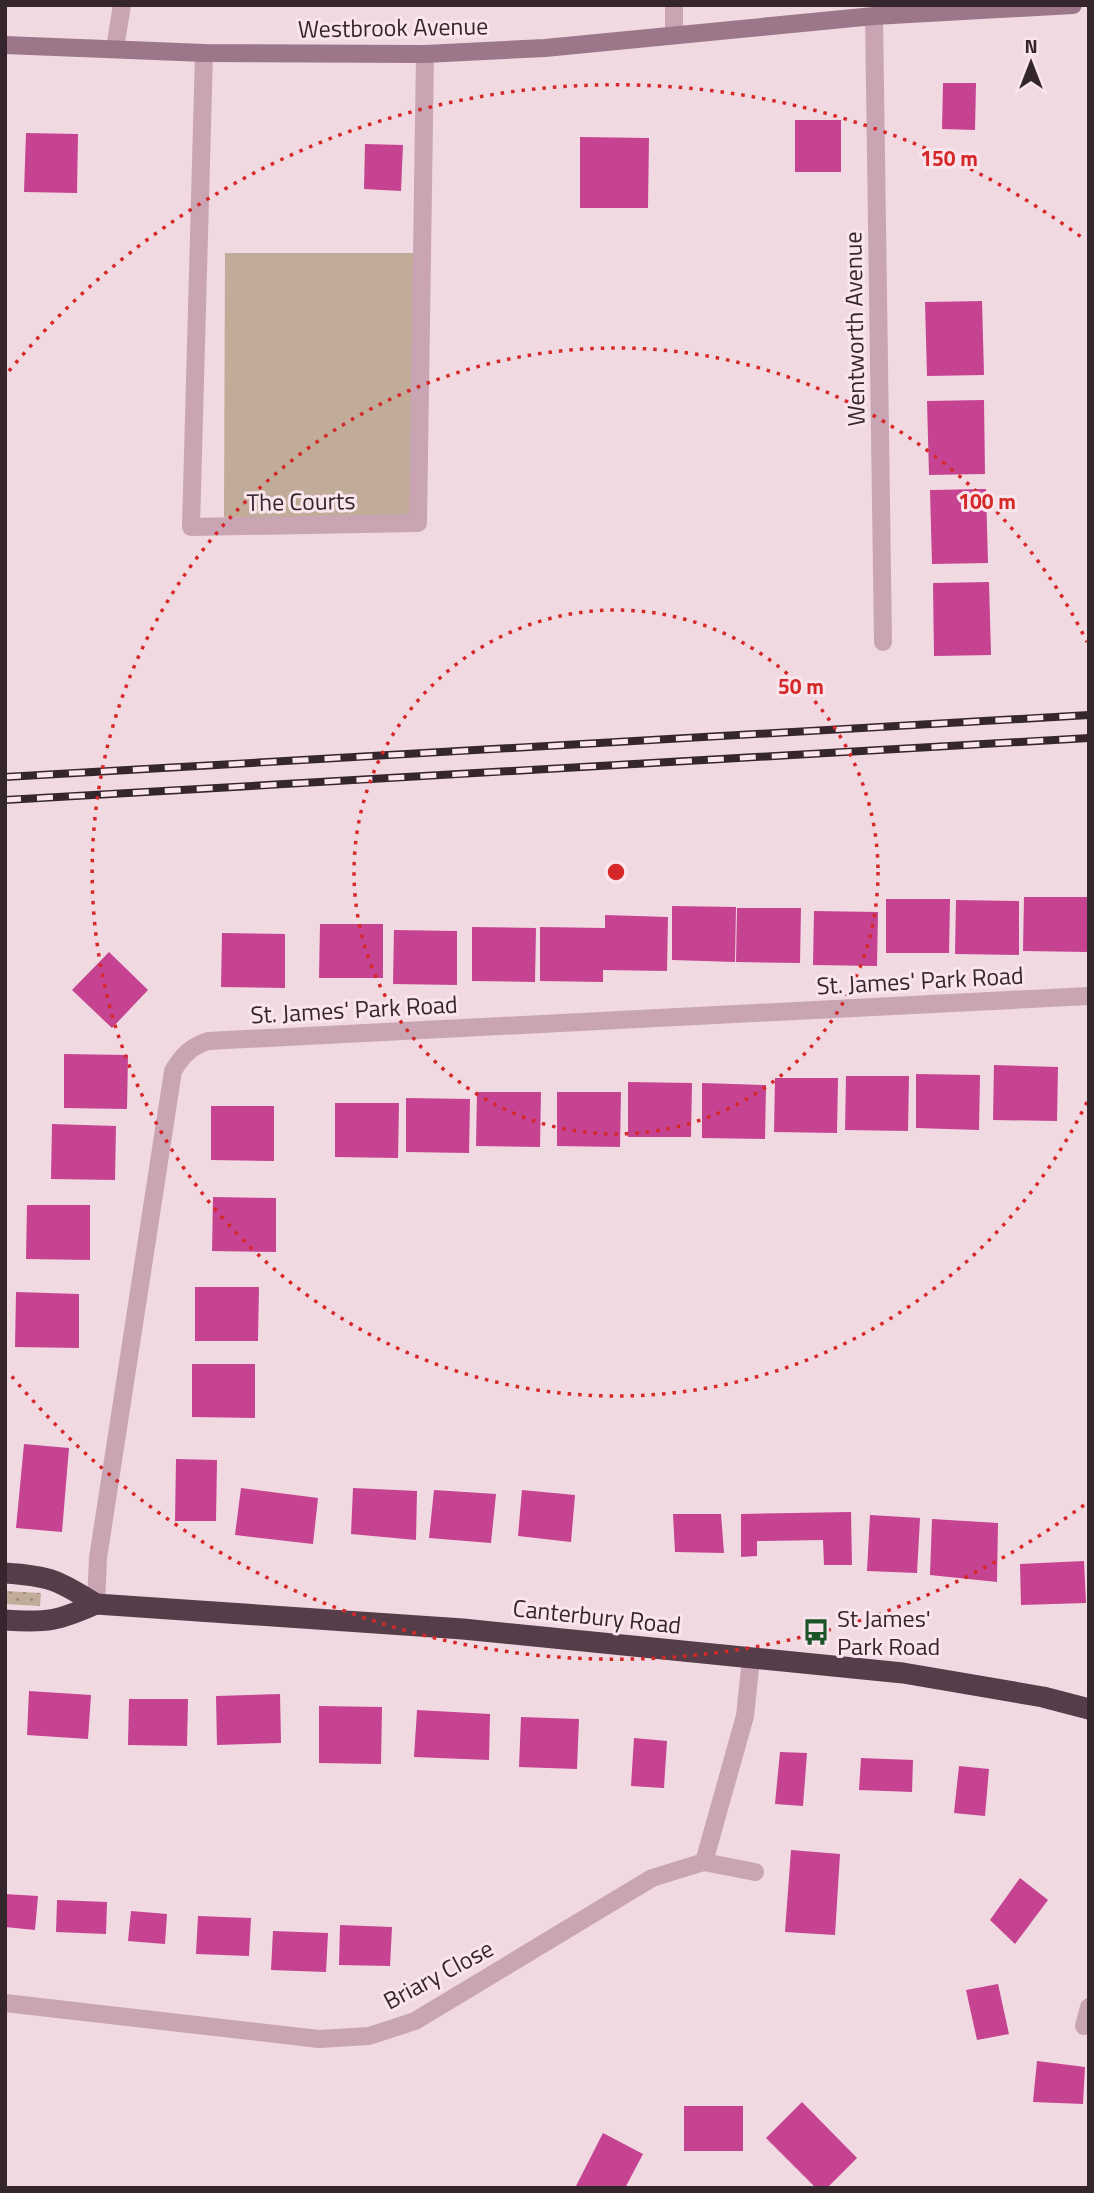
<svg xmlns="http://www.w3.org/2000/svg" width="1094" height="2193" viewBox="0 0 1094 2193" font-family="'Titillium Web',sans-serif">
<defs>
<pattern id="grass-dots" width="8" height="8" patternUnits="userSpaceOnUse" patternTransform="scale(1.75)"><rect width="8" height="8" fill="#c0ac99"/><path d="M2 2h.1M6 6h.1" fill="none" stroke="#9d8c7d" stroke-width="1.8" stroke-linecap="round"/></pattern>
</defs>
<rect width="100%" height="100%" fill="#f1d9e1"/>
<polygon fill="url(#grass-dots)" points="5,1591 41,1593 40,1606 5,1604"/>
<polygon fill="#c0ac99" points="225,253 419,253 418,518 224,517"/>
<g fill="#c54391">
<polygon points="943,83 976,83 975,130 942,129"/>
<rect x="795" y="120" width="46" height="52"/>
<polygon points="26,133 78,134 77,193 24,192"/>
<polygon points="580,137 649,138 648,208 580,208"/>
<polygon points="365,144 403,145 401,191 364,189"/>
<polygon points="982,301 984,375 927,376 925,302"/>
<polygon points="984,400 985,474 929,475 927,401"/>
<polygon points="986,489 988,563 932,564 930,490"/>
<polygon points="989,582 991,655 934,656 933,583"/>
<polygon points="1024,897 1087,897 1087,952 1023,951"/>
<polygon points="886,899 950,899 949,953 886,953"/>
<polygon points="956,900 1019,901 1019,955 955,954"/>
<polygon points="672,906 736,907 735,962 672,960"/>
<polygon points="737,908 801,908 800,963 736,962"/>
<polygon points="814,911 878,912 877,966 813,965"/>
<polygon points="605,915 668,917 667,971 603,970 603,982 540,981 540,927 605,928"/>
<polygon points="320,924 383,924 383,978 319,978"/>
<polygon points="472,927 536,928 535,982 472,981"/>
<polygon points="394,930 457,931 457,985 393,984"/>
<polygon points="222,933 285,934 285,988 221,987"/>
<polygon points="109,952 148,990 112,1028 72,990"/>
<polygon points="64,1054 128,1055 127,1109 64,1108"/>
<polygon points="994,1065 1058,1067 1057,1121 993,1120"/>
<polygon points="916,1074 980,1075 979,1130 916,1128"/>
<polygon points="846,1076 909,1076 908,1131 845,1130"/>
<polygon points="775,1078 838,1078 837,1133 774,1132"/>
<polygon points="628,1082 692,1083 691,1137 628,1137"/>
<polygon points="702,1083 766,1085 765,1139 702,1138"/>
<polygon points="477,1092 541,1092 540,1147 476,1146"/>
<polygon points="557,1092 621,1092 620,1147 557,1146"/>
<polygon points="406,1098 470,1099 469,1153 406,1152"/>
<polygon points="335,1103 399,1103 398,1158 335,1157"/>
<polygon points="211,1106 274,1106 274,1161 211,1160"/>
<polygon points="52,1124 116,1126 115,1180 51,1179"/>
<polygon points="213,1197 276,1198 276,1252 212,1251"/>
<polygon points="27,1205 90,1205 90,1260 26,1259"/>
<polygon points="195,1287 259,1287 258,1341 195,1341"/>
<polygon points="16,1292 79,1294 79,1348 15,1347"/>
<polygon points="192,1364 255,1364 255,1418 192,1417"/>
<polygon points="24,1444 69,1448 62,1532 16,1528"/>
<polygon points="176,1459 217,1460 216,1521 175,1521"/>
<polygon points="241,1488 318,1498 313,1544 235,1535"/>
<polygon points="353,1488 417,1491 416,1540 351,1534"/>
<polygon points="434,1490 496,1494 491,1543 429,1538"/>
<polygon points="522,1490 575,1495 571,1542 518,1536"/>
<polygon points="851,1512 852,1565 824,1565 823,1540 757,1541 757,1556 741,1557 741,1514"/>
<polygon points="673,1514 721,1514 724,1553 675,1552"/>
<polygon points="870,1515 920,1518 917,1573 867,1571"/>
<polygon points="932,1519 998,1523 997,1582 930,1575"/>
<polygon points="1084,1561 1086,1603 1021,1605 1020,1564"/>
<polygon points="29,1691 91,1695 88,1739 27,1735"/>
<polygon points="280,1694 281,1743 217,1745 216,1696"/>
<polygon points="129,1699 188,1699 187,1746 128,1745"/>
<polygon points="319,1706 382,1707 381,1764 319,1763"/>
<polygon points="417,1710 490,1714 489,1760 414,1757"/>
<polygon points="521,1717 579,1719 577,1769 519,1767"/>
<polygon points="634,1738 667,1741 664,1788 631,1786"/>
<polygon points="780,1752 807,1753 803,1806 775,1804"/>
<polygon points="861,1758 913,1760 912,1792 859,1790"/>
<polygon points="959,1766 989,1769 985,1816 954,1813"/>
<polygon points="791,1850 840,1854 835,1935 785,1932"/>
<polygon points="1020,1878 1048,1900 1015,1944 990,1920"/>
<polygon points="5,1894 38,1896 35,1930 5,1927"/>
<polygon points="57,1900 107,1902 106,1934 56,1932"/>
<polygon points="131,1911 167,1914 165,1944 128,1941"/>
<polygon points="198,1916 251,1918 249,1956 196,1954"/>
<polygon points="340,1925 392,1927 390,1966 339,1965"/>
<polygon points="273,1931 328,1933 326,1972 271,1970"/>
<polygon points="998,1984 1009,2034 977,2040 966,1990"/>
<polygon points="1037,2061 1085,2067 1083,2104 1033,2102"/>
<polygon points="802,2102 857,2158 827,2188 816,2188 766,2138"/>
<rect x="684" y="2106" width="59" height="45"/>
<polygon points="603,2133 643,2154 625,2188 575,2188"/>
</g>
<g fill="none" stroke-linecap="round" stroke-linejoin="round">
<g stroke="#c9a5b3" stroke-width="18">
<polyline points="874,16 883,642"/>
<polyline points="674,34 674,5"/>
<polyline points="115,48 122,5"/>
<polyline points="204,53 191,527 418,523 425,54"/>
<path d="M 96,1604 L 98,1558 L 173,1071 C 182,1056 190,1047 208,1041 L 1089,996"/>
<polyline points="704,1862 755,1872"/>
<polyline points="5,2003 319,2039 369,2036 415,2021 652,1878 704,1862 745,1716 751,1659"/>
<polyline points="1084,2026 1089,2007"/>
</g>
<polyline stroke="#9c7789" stroke-width="18" points="5,45 204,53 425,54 545,48 874,16 1073,5"/>
<g stroke="#553d4a" stroke-width="21">
<path d="M 5,1573 C 50,1576 58,1580 96,1604"/>
<path d="M 5,1620 C 47,1623 58,1621 96,1604 L 463,1629 L 903,1673 L 1043,1697 L 1089,1709"/>
</g>
<defs>
<g id="rail">
<polyline points="5,777 1089,715"/>
<polyline points="5,800 1089,738"/>
</g>
</defs>
<use href="#rail" stroke="#35262e" stroke-width="8"/>
<use href="#rail" stroke="#f9e5eb" stroke-width="5" stroke-dasharray="16" stroke-linecap="butt"/>
</g>
<g fill="none" stroke="#d62828" stroke-width="3.5" stroke-dasharray="3.5 7">
<circle cx="616" cy="872" r="262"/>
<path d="M1087 1102A524 524 0 1 1 1087 642"/>
<path d="M1084 1505A787 787 0 0 1 9 1373M9 371A787 787 0 0 1 1084 239"/>
</g>
<defs>
<symbol id="bus-bare" viewBox="-9 -9 18 18"><path d="M-5-6H5V4H4V6H2V4H-2V6H-4V4H-5ZM-3.5-4V0h7V-4ZM-3.5 1.2v1.5H-2V1.2ZM2 1.2v1.5H3.5V1.2Z" fill="#1d5529" stroke="#f9e5eb" stroke-width="2.5" paint-order="stroke"/></symbol>
</defs>
<g fill-rule="evenodd">
<use href="#bus-bare" x="797" y="1613" width="38" height="38"/>
</g>
<g text-anchor="middle" dominant-baseline="central" stroke-width="6" stroke-linejoin="round" paint-order="stroke">
<g font-size="24" fill="#35262e" stroke="#f9e5eb">
<text transform="translate(393 27) rotate(-1)">Westbrook Avenue</text>
<text transform="translate(854 329) rotate(-91)">Wentworth Avenue</text>
<text transform="translate(301 501) rotate(-1)">The Courts</text>
<text transform="translate(920 980) rotate(-3)">St. James' Park Road</text>
<text transform="translate(354 1009) rotate(-3)">St. James' Park Road</text>
<text transform="translate(597 1616) rotate(6)">Canterbury Road</text>
<text transform="translate(438 1974) rotate(-28)">Briary Close</text>
</g>
<g font-size="24" fill="#35262e" stroke="#f9e5eb" text-anchor="start">
<text x="837" y="1618">St James'<tspan x="837" dy="28">Park Road</tspan></text>
</g>
</g>
<circle cx="616" cy="872" r="10" fill="#d62828" stroke="#f9e5eb" stroke-width="3.5"/>
<g font-size="21" text-anchor="middle" font-weight="bold" fill="#d62828" stroke="#f9e5eb" stroke-width="6" stroke-linejoin="round" paint-order="stroke">
<text x="949" y="166">150 m</text>
<text x="987" y="509">100 m</text>
<text x="801" y="694">50 m</text>
</g>
<rect width="1094" height="2193" fill="none" stroke="#35262e" stroke-width="14"/>
<g transform="translate(1031 63)" stroke="#f9e5eb" stroke-width="5" paint-order="stroke">
<path d="M0-5L12 26L0 18L-12 26Z" fill="#35262e"/>
<text y="-10" font-size="19" font-weight="bold" text-anchor="middle" fill="#35262e">N</text>
</g>
</svg>
